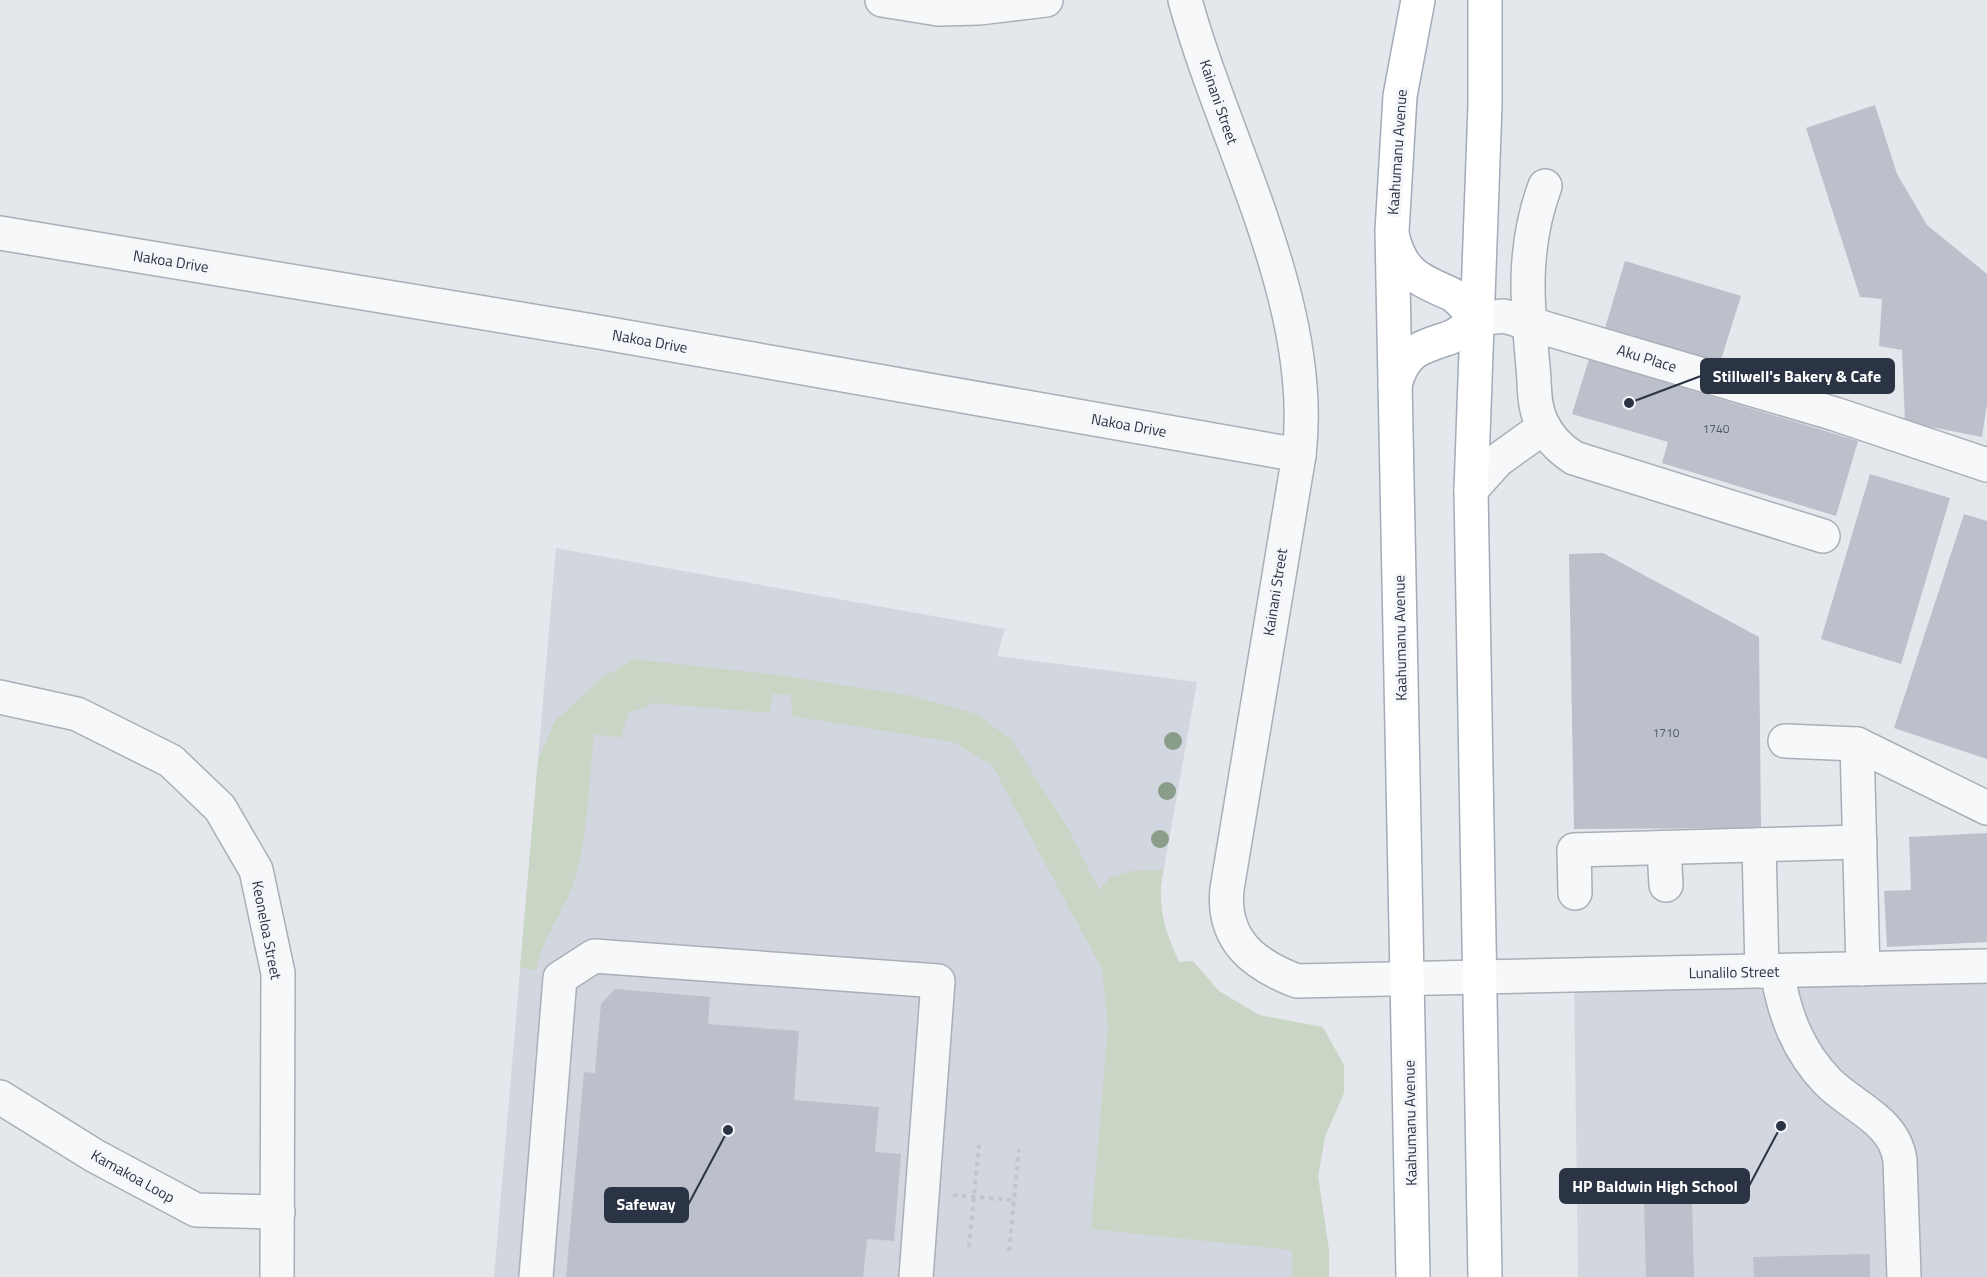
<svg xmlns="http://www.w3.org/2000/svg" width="1987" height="1277" viewBox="0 0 1987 1277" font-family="'Titillium Web',sans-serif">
<rect width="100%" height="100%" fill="#e4e7ec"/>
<g fill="#d2d6de">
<polygon points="556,548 1005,629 997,656 1197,682 1160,891 1163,926 1193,993 1225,1022 1344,1065 1344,1093 1325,1136 1318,1176 1329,1251 1329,1277 494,1277"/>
<polygon points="1987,966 1987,1277 1578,1277 1574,976"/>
</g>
<path fill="#c9d6c5" d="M 633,659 L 778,675 L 913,696 L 976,714 L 1010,738 L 1068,828 L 1099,890 L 1109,878 L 1131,871 L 1163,870 C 1157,907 1164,928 1179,962 L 1193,961 L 1219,991 L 1259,1015 L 1323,1027 L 1344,1065 L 1344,1093 L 1325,1136 L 1318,1176 L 1329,1251 L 1329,1277 L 1292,1277 L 1292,1250 L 1091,1229 L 1108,1027 L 1102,969 L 992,765 L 953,742 L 792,716 L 791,695 L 772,694 L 770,713 L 654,703 L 628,713 L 621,738 L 594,734 C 589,780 588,828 577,872 C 568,906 543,935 536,970 L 520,968 L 538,760 L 555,721 L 601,679 Z"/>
<g fill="#bbc0ca">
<polygon points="1875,105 1897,174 1927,225 1987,274 1987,404 1982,437 1905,422 1902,350 1879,346 1882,299 1860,297 1806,128"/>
<polygon points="1625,261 1741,296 1720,363 1605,328"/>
<polygon points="1589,359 1858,441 1836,516 1662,463 1668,442 1572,414"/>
<polygon points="1870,474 1950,498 1901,664 1821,639"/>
<polygon points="1964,514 1987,521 1987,759 1894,728"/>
<polygon points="1603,553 1759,637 1761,828 1574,829 1569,554"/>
<polygon points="1987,833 1987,942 1887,947 1884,891 1911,890 1909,837"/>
<polygon points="615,989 710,997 708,1024 799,1031 794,1100 879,1107 875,1152 901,1154 894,1241 867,1239 863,1277 566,1277 584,1072 595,1073 601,1004"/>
<polygon points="1692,1200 1694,1277 1646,1277 1644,1201"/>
<polygon points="1870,1254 1870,1277 1754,1277 1753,1257"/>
</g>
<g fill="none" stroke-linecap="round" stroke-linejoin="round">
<defs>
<g id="minor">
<polyline points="882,0 938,9 979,8 1046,0"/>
<path d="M 1185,0 C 1224,143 1317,304 1299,455 L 1227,889 C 1222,939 1252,964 1297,981 L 1987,966"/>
<path d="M 1545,186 C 1522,248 1527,303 1533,367 C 1535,385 1533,404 1541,421 C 1548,437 1560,449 1574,458 L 1823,536"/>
<polyline points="0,233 593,331 1299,455"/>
<polyline points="1477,319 1504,316 1835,414 1987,465"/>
<polyline points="1471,490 1498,460 1544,427"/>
<polyline points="0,697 77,714 171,761 220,808 256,870 278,973 277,1277"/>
<polyline points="1785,741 1857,744"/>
<polyline points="1759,845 1762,971"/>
<polyline points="1664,848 1666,885"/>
<polyline points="1575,893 1574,850 1860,842"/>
<polyline points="1863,969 1857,744 1987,808"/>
<path d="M 1777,971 C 1784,1013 1797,1050 1828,1082 C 1854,1108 1894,1120 1900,1160 L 1904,1277"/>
<polyline points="0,1097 95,1156 196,1210 278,1212"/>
<polyline points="536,1277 560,978 594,956 938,981 916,1277"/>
</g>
<g id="major">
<polyline points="1485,0 1485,105 1471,490 1485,1277"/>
<path d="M 1393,238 C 1402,273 1419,280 1449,293 C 1459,297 1469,312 1477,319"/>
<path d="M 1395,385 C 1404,351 1419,348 1449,338 C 1458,335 1469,325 1477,319"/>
<polyline points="1413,1277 1392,231 1400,96 1418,0"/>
</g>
</defs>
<use href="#minor" stroke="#a9aeb7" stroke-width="36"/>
<use href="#major" stroke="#a3abb8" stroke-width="36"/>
<g stroke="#c2c5cb" stroke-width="4" stroke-dasharray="4.5 4.5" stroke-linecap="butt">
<polyline points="953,1195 1014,1200"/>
<polyline points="969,1247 979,1145"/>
<polyline points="1009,1251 1019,1149"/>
</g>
<use href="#minor" stroke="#f7f8fa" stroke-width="33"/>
<use href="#major" stroke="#fff" stroke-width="33"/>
</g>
<g fill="#899d89">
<circle cx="1173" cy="741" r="9"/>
<circle cx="1167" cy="791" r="9"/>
<circle cx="1160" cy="839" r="9"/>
</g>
<g text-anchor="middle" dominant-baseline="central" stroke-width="6" stroke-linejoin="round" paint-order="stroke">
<g font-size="12" fill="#4f5766">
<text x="1716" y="428">1740</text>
<text x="1666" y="732">1710</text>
</g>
<g font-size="15" fill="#2b3445" stroke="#f4f6f9">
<text transform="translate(1219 102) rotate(71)">Kainani Street</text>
<text transform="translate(1397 152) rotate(-86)">Kaahumanu Avenue</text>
<text transform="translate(171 261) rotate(9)">Nakoa Drive</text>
<text transform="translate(650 341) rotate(10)">Nakoa Drive</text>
<text transform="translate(1647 358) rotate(17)">Aku Place</text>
<text transform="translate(1129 425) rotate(10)">Nakoa Drive</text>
<text transform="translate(1275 592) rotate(-81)">Kainani Street</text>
<text transform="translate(1400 638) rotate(-91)">Kaahumanu Avenue</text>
<text transform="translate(267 930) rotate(79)">Keoneloa Street</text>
<text transform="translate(1734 972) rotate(-1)">Lunalilo Street</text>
<text transform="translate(1410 1123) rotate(-91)">Kaahumanu Avenue</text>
<text transform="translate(133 1176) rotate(29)">Kamakoa Loop</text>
</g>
</g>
<path fill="none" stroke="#2b3445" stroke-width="2" d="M1629 403L1701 376M1781 1126L1749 1186M728 1130L688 1205"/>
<g fill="#2b3445" stroke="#f4f6f9" stroke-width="2">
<circle cx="1629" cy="403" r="6"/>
<circle cx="1781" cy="1126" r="6"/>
<circle cx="728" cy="1130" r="6"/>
</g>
<g fill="#2b3445" stroke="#2b3445" stroke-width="2">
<rect x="1701" y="359" width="193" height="34" rx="6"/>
<rect x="1560" y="1169" width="189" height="34" rx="6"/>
<rect x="605" y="1188" width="83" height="34" rx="6"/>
</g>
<g font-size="16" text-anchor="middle" font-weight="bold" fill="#fff">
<text x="1797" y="382">Stillwell's Bakery &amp; Cafe</text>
<text x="1655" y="1192">HP Baldwin High School</text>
<text x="646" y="1210">Safeway</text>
</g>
</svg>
